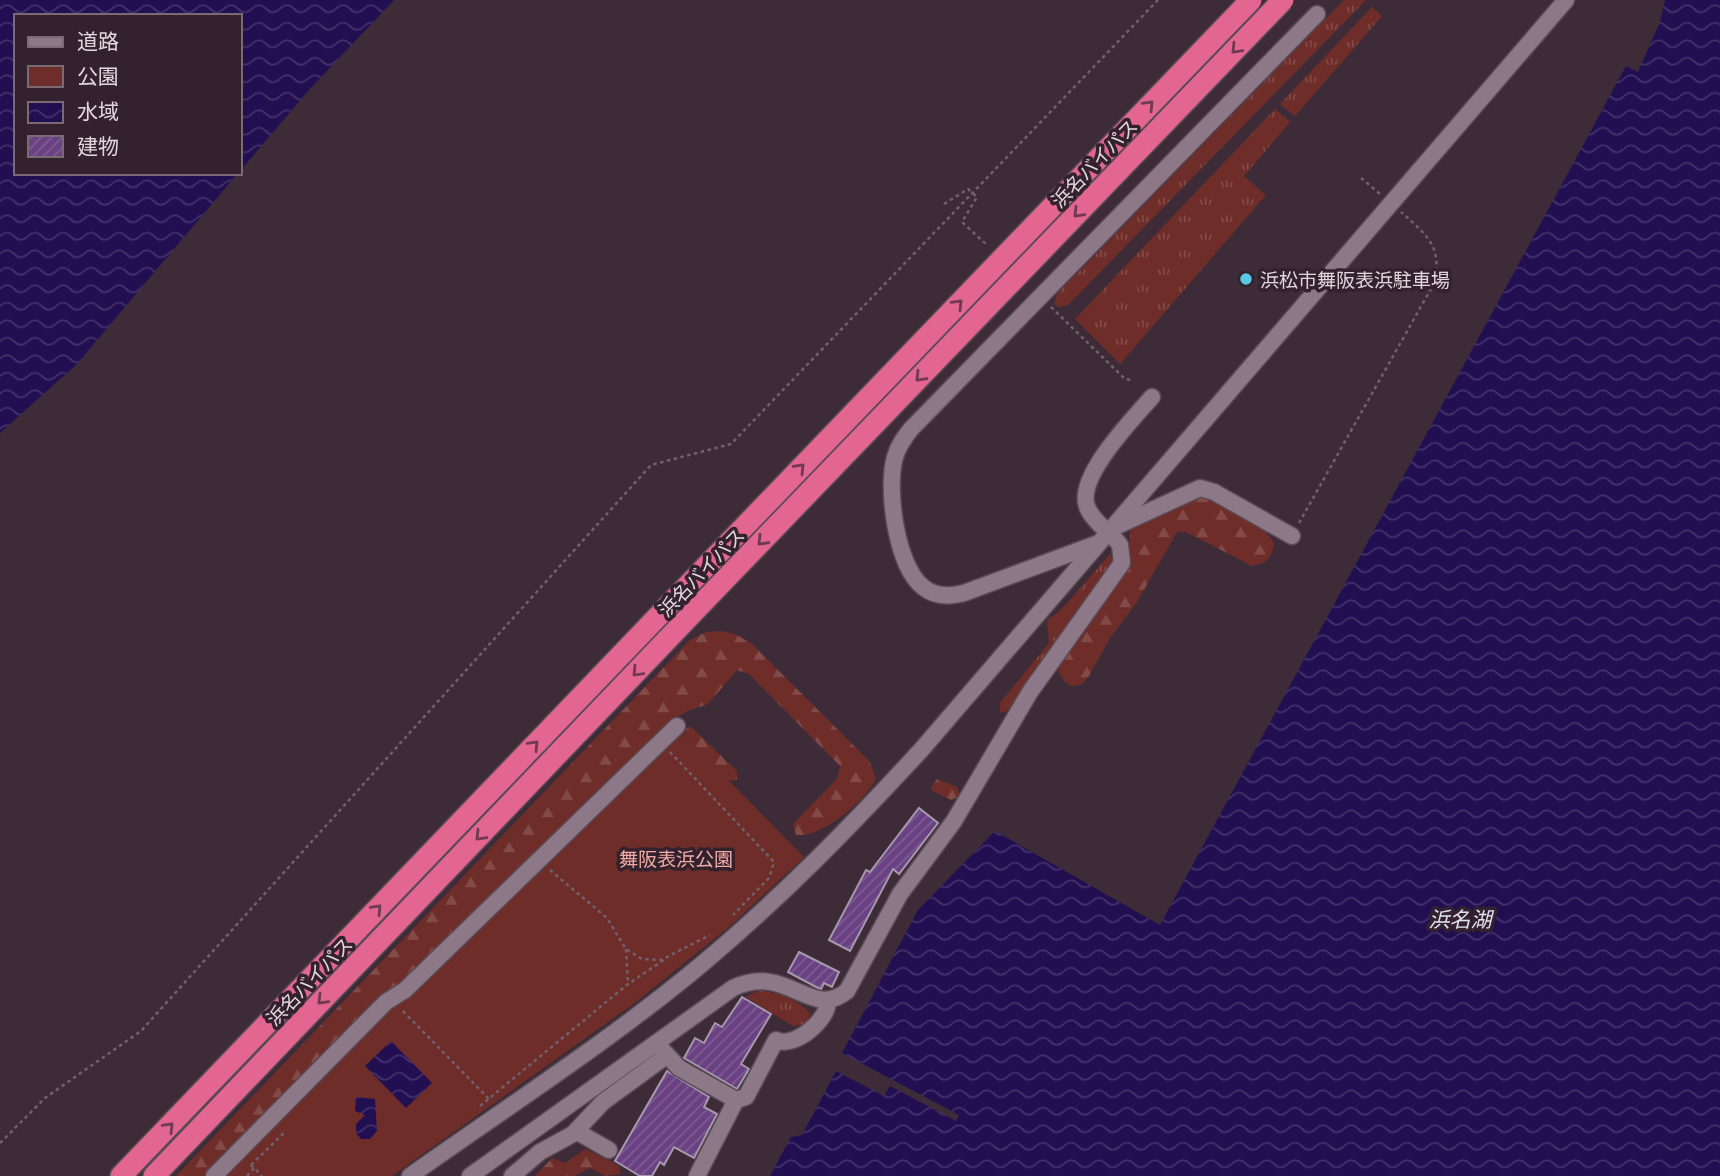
<svg xmlns="http://www.w3.org/2000/svg" width="1720" height="1176" viewBox="0 0 1720 1176" font-family="Commissioner,'Noto Sans JP',sans-serif">
<defs>
<pattern id="grass-tufts" width="24" height="20" patternUnits="userSpaceOnUse" patternTransform="scale(1.75)"><rect width="24" height="20" fill="#6f2d29"/><path d="M3 7l-1-3M5 7V3M7 7l1-3M15 17l-1-3M17 17v-4M19 17l1-3" fill="none" stroke="#834b48"/></pattern>
<pattern id="forest-firs" width="22" height="20" patternUnits="userSpaceOnUse" patternTransform="scale(1.75)"><rect width="22" height="20" fill="#6f2d29"/><path d="M5 1l3.5 6h-7zM16 11l3.5 6h-7z" fill="#834b48"/></pattern>
<pattern id="water-waves" width="16" height="10" patternUnits="userSpaceOnUse" patternTransform="scale(1.75)"><rect width="16" height="10" fill="#220f52"/><path d="M0 5q4-4 8 0t8 0" fill="none" stroke="#42316a"/></pattern>
<pattern id="building-hatch" width="6" height="6" patternUnits="userSpaceOnUse" patternTransform="scale(1.75)"><rect width="6" height="6" fill="#6a4182"/><path d="M-1 1l2-2M0 6l6-6M5 7l2-2" fill="none" stroke="#7f5c93"/></pattern>
</defs>
<rect width="100%" height="100%" fill="#3d2c38"/>
<g fill="url(#grass-tufts)">
<polygon points="1344,0 1366,0 1068,305 1058,307 1054,303 1057,294"/>
<polygon points="1372,7 1382,16 1295,116 1280,104"/>
<polygon points="1275,109 1290,122 1244,176 1266,195 1120,364 1075,319"/>
<polygon points="1110,554 1113,561 1110,567 1009,710 1000,713 1000,703 1049,643 1047,620 1062,609"/>
<path d="M 757,991 C 775,991 797,999 810,1013 L 807,1024 L 793,1026 L 746,997 Z"/>
</g>
<g fill="url(#forest-firs)">
<path d="M 1194,496 C 1215,496 1264,524 1274,543 C 1272,558 1267,563 1252,566 L 1186,532 L 1177,532 L 1137,602 L 1110,638 L 1089,676 L 1082,684 L 1072,686 L 1064,681 L 1058,671 L 1061,662 L 1129,566 L 1130,529 Z"/>
<path d="M 722,631 L 737,635 L 751,643 L 870,762 L 876,779 C 866,800 821,839 796,835 L 793,824 L 837,779 L 840,766 L 749,674 L 737,670 L 708,704 L 687,711 L 677,718 L 402,985 L 383,997 L 206,1176 L 176,1176 L 690,640 L 706,632 Z"/>
<polygon points="690,726 737,771 737,780 728,780 685,736 683,732"/>
<polygon points="937,779 957,787 960,796 951,800 933,791 931,787"/>
<polygon points="585,1149 618,1165 621,1174 606,1176 590,1168 575,1176 535,1176 552,1158 565,1163"/>
</g>
<polygon fill="#6f2d29" points="681,732 804,857 729,927 632,1005 392,1176 224,1176 391,1007"/>
<g fill="url(#water-waves)">
<polygon points="0,0 394,0 309,90 240,171 240,16 16,16 16,173 238,173 77,364 0,433"/>
<polygon points="1665,0 1720,0 1720,1176 770,1176 791,1137 802,1135 836,1071 884,1096 893,1080 842,1053 918,910 995,831 1160,925 1626,66 1638,72 1660,22"/>
<polygon points="391,1041 432,1083 406,1108 365,1066"/>
<polygon points="356,1097 375,1099 377,1131 370,1139 361,1139 356,1133 356,1124 365,1115 355,1111"/>
</g>
<polygon fill="#3d2c38" points="893,1080 959,1115 956,1121 890,1086"/>
<g fill="url(#building-hatch)" stroke="#a599ad" stroke-width="2">
<polygon points="919,808 938,823 899,874 893,869 850,951 829,940 866,870 870,872"/>
<polygon points="799,952 839,972 832,987 824,983 821,989 818,988 788,972"/>
<polygon points="742,997 771,1014 741,1064 749,1069 737,1089 684,1058 695,1038 704,1043 715,1023 722,1027"/>
<polygon points="667,1071 709,1097 704,1107 717,1114 694,1158 674,1147 664,1165 660,1162 652,1176 640,1176 615,1161"/>
</g>
<g fill="none" stroke-linecap="round" stroke-linejoin="round">
<defs>
<g id="minor">
<polyline points="1117,526 1200,488 1214,492 1292,536"/>
<path d="M 1096,544 L 964,593 C 949,597 935,597 923,587 C 896,566 886,488 895,457 C 898,446 904,438 911,429 L 1317,14"/>
<path d="M 656,1043 L 679,1068 L 736,1100 L 746,1097 L 776,1040 C 794,1049 829,1020 828,1000"/>
<polyline points="576,1131 609,1150"/>
<polyline points="214,1176 386,1002 405,990 677,726"/>
<path d="M 410,1176 C 507,1107 610,1041 702,964 C 781,898 852,825 922,749 L 1566,0"/>
<path d="M 470,1176 L 733,988 C 787,962 811,1021 847,991 L 900,894 L 954,821 L 1030,692 L 1122,563 L 1120,545 C 1111,532 1095,524 1088,509 C 1073,480 1132,420 1152,397"/>
<polyline points="512,1176 540,1152 573,1134 603,1102 666,1056"/>
<polyline points="697,1176 736,1100"/>
</g>
<g id="highway">
<polyline points="121,1176 668,606"/>
<polyline points="154,1176 684,622"/>
</g>
</defs>
<use href="#minor" stroke="#594a55" stroke-width="19"/>
<use href="#highway" stroke="#594a55" stroke-width="24"/>
<g stroke="#71616c" stroke-width="2.5" stroke-dasharray="3.5 3.5" stroke-linecap="butt">
<polyline points="1361,178 1380,194"/>
<polyline points="944,204 968,189 977,197 962,222 988,246"/>
<polyline points="1051,307 1125,379 1132,380"/>
<path d="M 1299,523 L 1432,287 C 1445,249 1428,236 1401,212"/>
<polyline points="670,752 774,862 769,878 733,915"/>
<polyline points="550,870 607,918 626,949 642,959 661,960 710,935"/>
<polyline points="626,949 628,984"/>
<polyline points="403,1011 489,1099"/>
<polyline points="480,1106 628,984 664,960"/>
<polyline points="0,1143 45,1098 141,1031 651,465 731,444 1158,0"/>
<polyline points="251,1165 285,1132"/>
<polyline points="251,1165 262,1176"/>
<polyline points="247,1176 254,1168"/>
</g>
<use href="#minor" stroke="#8d7887" stroke-width="16"/>
<use href="#highway" stroke="#e26690" stroke-width="21"/>
<defs>
<g id="highway-bridge">
<polyline points="668,606 1251,0"/>
<polyline points="684,622 1283,0"/>
</g>
</defs>
<use href="#highway-bridge" stroke="#594a55" stroke-width="24" stroke-linecap="butt"/>
<use href="#highway-bridge" stroke="#e26690" stroke-width="21"/>
</g>
<defs><path id="oneway-chevron" d="M-2-3.5L2.5 0L-2 3.5" fill="none" stroke-width="1.6" stroke-linecap="round" stroke-linejoin="round" transform="scale(1.75)"/></defs>
<g stroke="#703a50">
<use href="#oneway-chevron" transform="translate(1236 49) rotate(134)"/>
<use href="#oneway-chevron" transform="translate(1149 105) rotate(-46)"/>
<use href="#oneway-chevron" transform="translate(1078 213) rotate(134)"/>
<use href="#oneway-chevron" transform="translate(958 304) rotate(-46)"/>
<use href="#oneway-chevron" transform="translate(920 377) rotate(134)"/>
<use href="#oneway-chevron" transform="translate(800 468) rotate(-46)"/>
<use href="#oneway-chevron" transform="translate(762 541) rotate(134)"/>
<use href="#oneway-chevron" transform="translate(637 672) rotate(134)"/>
<use href="#oneway-chevron" transform="translate(534 745) rotate(-46)"/>
<use href="#oneway-chevron" transform="translate(480 836) rotate(134)"/>
<use href="#oneway-chevron" transform="translate(377 909) rotate(-46)"/>
<use href="#oneway-chevron" transform="translate(322 1000) rotate(134)"/>
<use href="#oneway-chevron" transform="translate(169 1127) rotate(-46)"/>
</g>
<circle fill="#57c9e2" stroke="#33222e" stroke-width="2.5" cx="1246" cy="279" r="7"/>
<g text-anchor="middle" dominant-baseline="central" stroke-width="7" stroke-linejoin="round" paint-order="stroke">
<g font-size="19" fill="#e2d6de" stroke="#33222e">
<text transform="translate(1094 163) rotate(-46)">浜名バイパス</text>
<text transform="translate(701 572) rotate(-46)">浜名バイパス</text>
<text transform="translate(309 981) rotate(-46)">浜名バイパス</text>
</g>
<g font-size="19" fill="#e2d6de" stroke="#33222e" text-anchor="start">
<text x="1260" y="279">浜松市舞阪表浜駐車場</text>
</g>
<g font-size="19" fill="#f2aba4" stroke="#33222e">
<text x="676" y="858">舞阪表浜公園</text>
</g>
<g font-size="21" font-style="italic" fill="#e2e1f6" stroke="#33222e">
<text x="1460" y="918">浜名湖</text>
</g>
</g>
<rect x="14" y="14" width="228" height="161" fill="#33222e" stroke="#796a74" stroke-width="2"/>
<rect x="28" y="37" width="35" height="10" fill="#8d7887" stroke="#796a74" stroke-width="2"/>
<text x="77" y="49" font-size="21" fill="#e2d6de">道路</text>
<rect x="28" y="66" width="35" height="21" fill="#6f2d29" stroke="#796a74" stroke-width="2"/>
<text x="77" y="84" font-size="21" fill="#e2d6de">公園</text>
<rect x="28" y="102" width="35" height="21" fill="url(#water-waves)" stroke="#796a74" stroke-width="2"/>
<text x="77" y="119" font-size="21" fill="#e2d6de">水域</text>
<rect x="28" y="136" width="35" height="21" fill="url(#building-hatch)" stroke="#796a74" stroke-width="2"/>
<text x="77" y="154" font-size="21" fill="#e2d6de">建物</text>
</svg>
